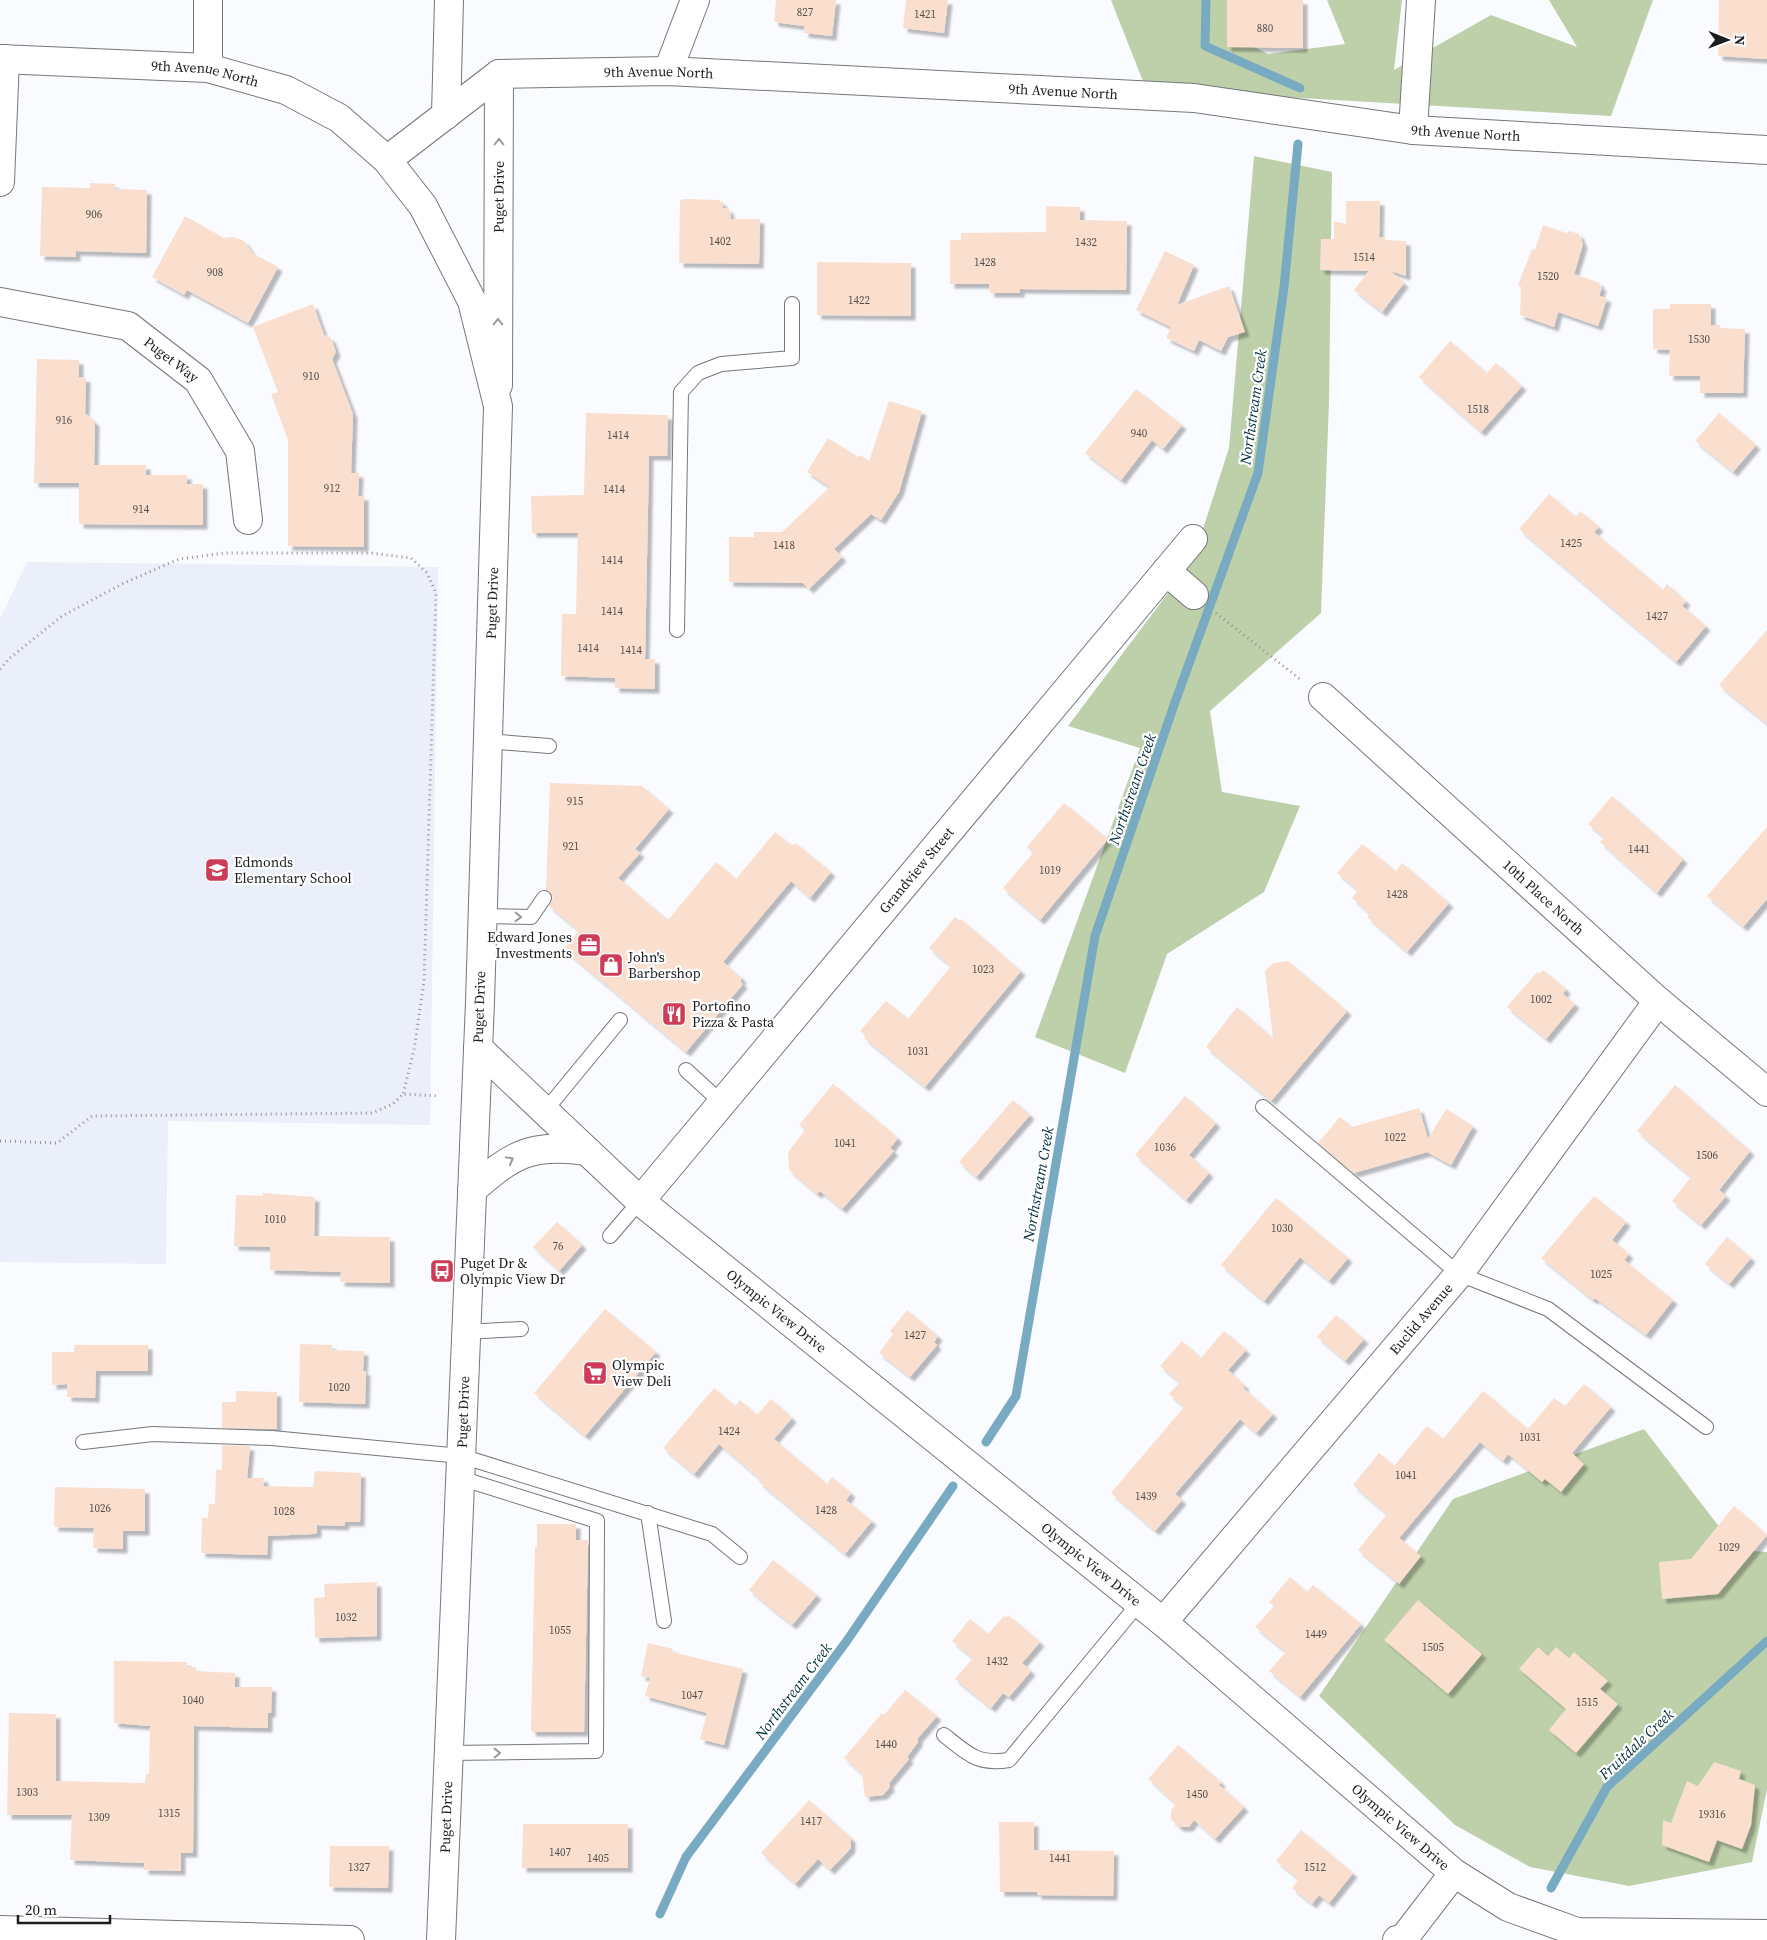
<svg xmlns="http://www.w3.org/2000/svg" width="1767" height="1940" viewBox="0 0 1767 1940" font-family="'Source Serif 4',serif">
<defs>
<filter id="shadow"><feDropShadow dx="4.5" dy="4.5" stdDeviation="1" flood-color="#0004"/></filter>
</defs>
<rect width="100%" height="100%" fill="#fafbff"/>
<polygon fill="#eaeff9" points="27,562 438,567 430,1125 168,1121 166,1264 0,1262 0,619"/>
<g fill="#bed0aa">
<polygon points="1111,0 1242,0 1233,36 1268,54 1345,44 1327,0 1402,0 1394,70 1491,15 1577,47 1549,0 1653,0 1611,116 1146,89"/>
<polygon points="1254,156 1332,172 1329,402 1321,613 1210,711 1222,792 1300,806 1264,892 1167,954 1125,1073 1035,1037 1140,748 1068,726 1193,560 1229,448"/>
<polygon points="1644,1429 1737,1550 1767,1552 1767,1789 1752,1862 1629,1886 1530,1867 1455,1825 1319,1696 1453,1499"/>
</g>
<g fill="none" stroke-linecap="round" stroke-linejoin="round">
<g stroke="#78aac1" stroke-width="9">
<polyline points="1206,0 1205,46 1300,88"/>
<polyline points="986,1442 1016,1396 1095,936 1174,705 1258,473 1284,287 1298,144"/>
<polyline points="1551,1888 1607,1787 1767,1641"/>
<polyline points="660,1914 686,1857 846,1642 953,1486"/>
</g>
</g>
<g fill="#fadfcf" filter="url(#shadow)">
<polygon points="776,0 836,0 832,36 804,33 804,26 774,22"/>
<polygon points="906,0 948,0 944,33 903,28"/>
<polygon points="1227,0 1303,0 1303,48 1227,47"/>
<polygon points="1719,0 1767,0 1767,59 1718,56"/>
<polygon points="90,183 115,184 115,189 147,190 146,253 76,251 76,257 40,256 42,187 90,188"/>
<polygon points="683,199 720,200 720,202 723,202 723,208 729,209 731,219 760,219 759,264 679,263 680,201"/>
<polygon points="1346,201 1380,201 1379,237 1385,237 1385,240 1406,241 1406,276 1391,271 1404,283 1382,312 1354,290 1369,271 1320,270 1321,239 1334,239 1334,221 1346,224"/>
<polygon points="1046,206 1080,207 1080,220 1127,221 1126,290 1020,289 1020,293 990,293 989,284 950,284 950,240 961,240 961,233 1046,232"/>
<polygon points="185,216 224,238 233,237 244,241 252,253 278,267 248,323 187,290 184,295 152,277"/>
<polygon points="1543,225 1566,233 1570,231 1579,234 1583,244 1574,274 1600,283 1599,285 1602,287 1599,296 1607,298 1598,326 1558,312 1554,327 1520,315 1521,287 1518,285 1532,249 1535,250"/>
<polygon points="1165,251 1194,265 1177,305 1229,286 1245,332 1228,337 1221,351 1199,340 1194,351 1166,338 1171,327 1136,310"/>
<polygon points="817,262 911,263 911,316 817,315"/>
<polygon points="313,304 324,335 331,338 336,352 332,359 353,414 351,473 359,473 358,496 364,496 364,547 288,546 288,440 271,394 278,392 253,327"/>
<polygon points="1670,304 1711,304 1711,325 1720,325 1720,328 1745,329 1743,393 1700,393 1700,376 1669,376 1670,350 1653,349 1653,309 1670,309"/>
<polygon points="1450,341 1487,373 1496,363 1522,386 1481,432 1419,377"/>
<polygon points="37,359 79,360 79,377 86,378 85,413 95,422 94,465 146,465 146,475 187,475 187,484 203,484 203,525 79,524 79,483 34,483"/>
<polygon points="1136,389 1182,425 1163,449 1152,440 1121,480 1085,453"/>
<polygon points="889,401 922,411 899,492 881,520 871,514 834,549 842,557 809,589 803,583 729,582 729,537 754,537 754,532 782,532 830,487 807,472 828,438 858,457 860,455 869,461"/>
<polygon points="586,413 668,415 667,456 649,456 645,659 655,659 655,689 615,688 615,678 561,676 562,614 576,614 578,533 532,533 531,496 584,495"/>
<polygon points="1719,413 1756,445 1733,472 1695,441"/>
<polygon points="1549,494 1576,517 1580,511 1599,527 1594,532 1663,590 1667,584 1686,601 1682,606 1706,626 1676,662 1519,529"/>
<polygon points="1767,630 1767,724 1719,685"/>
<polygon points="550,783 642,786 669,809 635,849 640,853 618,878 668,920 716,862 736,879 775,832 791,845 797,844 831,872 810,898 791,881 723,962 742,978 740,981 743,984 686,1052 563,949 579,931 549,906 553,898 552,894 546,890"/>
<polygon points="1612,796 1683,859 1657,893 1600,842 1604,837 1588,824"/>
<polygon points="1064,803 1108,839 1040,920 1003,888 1033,853 1027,847"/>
<polygon points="1767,827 1767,899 1743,927 1707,896"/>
<polygon points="1362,844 1396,871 1402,863 1449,903 1407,952 1367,917 1370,914 1352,898 1358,890 1337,873"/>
<polygon points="955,917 960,921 961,919 1021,971 925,1087 864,1038 866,1036 860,1031 886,1001 908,1019 951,966 929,948"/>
<polygon points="1288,961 1347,1011 1271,1101 1206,1047 1237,1007 1273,1038 1265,971 1273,963"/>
<polygon points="1543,970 1566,989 1563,994 1575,1004 1546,1039 1507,1007 1537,972 1539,974"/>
<polygon points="833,1084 898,1138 890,1148 894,1151 842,1209 820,1191 817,1194 789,1170 788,1152 805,1130 799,1125"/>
<polygon points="1675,1085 1750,1151 1719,1190 1726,1196 1701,1225 1672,1201 1691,1177 1637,1131"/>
<polygon points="1185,1096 1216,1123 1189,1155 1209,1173 1186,1200 1135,1155"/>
<polygon points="1013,1100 1030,1115 976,1177 959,1162"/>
<polygon points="1419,1108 1428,1139 1446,1109 1473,1126 1451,1165 1427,1152 1354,1173 1318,1143 1340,1117 1352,1127"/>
<polygon points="263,1193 315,1197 314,1236 390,1237 390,1283 340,1282 341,1272 270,1270 270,1247 234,1246 236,1195 263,1196"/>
<polygon points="1594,1196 1626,1222 1612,1240 1629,1254 1624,1260 1673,1300 1646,1335 1595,1298 1593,1300 1541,1258"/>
<polygon points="1276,1198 1348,1258 1329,1281 1300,1257 1264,1301 1221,1265"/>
<polygon points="557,1222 582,1245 559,1271 533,1247"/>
<polygon points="1727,1237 1751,1258 1729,1284 1705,1264"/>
<polygon points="605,1309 656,1352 585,1436 534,1393"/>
<polygon points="907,1310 938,1336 934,1342 937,1345 910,1377 879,1353 893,1334 890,1331"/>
<polygon points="1336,1315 1364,1339 1345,1361 1317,1337"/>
<polygon points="1224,1331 1246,1350 1228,1370 1245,1386 1243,1388 1273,1414 1256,1433 1240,1419 1175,1494 1182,1500 1155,1531 1111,1493 1184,1407 1169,1394 1180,1382 1160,1366 1182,1341 1201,1358"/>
<polygon points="300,1344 332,1345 332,1350 364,1351 363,1371 366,1371 365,1404 299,1402"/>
<polygon points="74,1345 148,1345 148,1371 96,1371 95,1398 67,1397 67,1384 52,1385 52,1352 74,1352"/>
<polygon points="1584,1384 1611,1407 1572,1453 1584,1464 1561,1492 1545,1479 1542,1482 1508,1454 1503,1461 1480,1442 1399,1538 1421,1556 1399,1584 1358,1550 1387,1514 1353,1485 1379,1453 1394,1466 1427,1426 1443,1439 1483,1391 1528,1429 1554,1398 1565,1406"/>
<polygon points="714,1388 735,1406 740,1400 757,1415 771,1399 792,1418 774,1439 827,1484 832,1477 851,1493 846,1500 872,1521 845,1554 759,1482 761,1480 719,1444 694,1474 663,1448"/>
<polygon points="236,1391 277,1392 277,1429 222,1428 222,1402 236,1402"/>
<polygon points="222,1445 250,1446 247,1478 264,1478 263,1486 313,1487 315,1471 361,1473 360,1522 345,1522 344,1526 317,1525 317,1533 312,1534 268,1536 267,1555 201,1553 202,1518 208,1518 209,1504 215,1504 216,1470 222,1470"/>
<polygon points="55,1487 145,1489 145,1531 123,1531 123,1549 93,1548 94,1528 54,1527"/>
<polygon points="1734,1506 1767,1535 1718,1594 1662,1599 1659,1562 1691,1559"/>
<polygon points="537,1524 576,1524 576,1540 588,1540 584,1732 532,1732 531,1729 535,1547 537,1547"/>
<polygon points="773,1560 817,1595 792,1625 749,1590"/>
<polygon points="1290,1577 1307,1592 1313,1585 1361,1624 1300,1697 1269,1671 1286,1652 1255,1627 1274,1606 1269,1602"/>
<polygon points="377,1582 377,1636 315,1638 314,1598 325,1597 324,1584"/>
<polygon points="1418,1600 1482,1654 1448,1694 1384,1640"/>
<polygon points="1008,1615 1040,1642 1022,1663 1031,1671 1009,1697 1003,1693 991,1708 955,1679 973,1658 952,1641 970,1619 988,1634 1004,1616 1006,1618"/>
<polygon points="648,1643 673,1649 672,1652 743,1669 724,1745 700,1739 707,1713 645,1696 650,1678 641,1676"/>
<polygon points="1538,1647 1548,1656 1556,1647 1569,1658 1574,1652 1608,1681 1600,1689 1618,1704 1576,1753 1549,1730 1566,1709 1519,1669"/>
<polygon points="114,1661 187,1662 187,1667 196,1667 196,1671 235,1673 235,1687 272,1687 271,1713 268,1713 268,1728 194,1726 193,1853 181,1853 181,1871 144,1870 144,1863 70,1860 72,1815 7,1815 9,1713 56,1714 56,1781 145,1783 146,1774 149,1774 150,1726 114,1723"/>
<polygon points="905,1690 937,1716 918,1738 918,1742 907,1757 909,1759 889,1783 890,1787 883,1795 865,1797 862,1774 844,1758 882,1713 884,1715"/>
<polygon points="1178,1745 1221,1782 1219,1785 1244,1807 1215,1839 1194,1820 1189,1827 1179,1827 1171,1819 1171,1810 1176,1804 1148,1779"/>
<polygon points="1714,1762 1741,1771 1739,1779 1755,1785 1751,1825 1742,1849 1717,1840 1709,1862 1662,1845 1663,1820 1671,1823 1687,1781 1698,1786"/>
<polygon points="809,1800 851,1838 851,1848 830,1870 818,1859 795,1884 761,1853"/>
<polygon points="999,1822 1034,1822 1034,1850 1114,1851 1113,1896 1037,1895 1037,1892 1000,1892"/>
<polygon points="523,1824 628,1824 628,1868 522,1868"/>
<polygon points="1301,1830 1353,1873 1329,1903 1319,1895 1312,1904 1292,1888 1299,1879 1276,1861"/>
<polygon points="330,1846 389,1846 388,1888 329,1887"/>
</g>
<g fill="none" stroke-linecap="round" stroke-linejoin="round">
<defs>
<g id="service">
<polyline points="677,630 681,392 698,373 721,364 792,358 792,304"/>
<polyline points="487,741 549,746"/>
<polyline points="481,916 531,917 544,898"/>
<polyline points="686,1070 722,1103"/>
<polyline points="1263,1107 1459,1274 1548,1309 1706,1427"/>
<polyline points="545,1111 620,1020"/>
<polyline points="610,1236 640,1201"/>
<polyline points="466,1332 521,1329"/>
<polyline points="83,1442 153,1434 272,1438 461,1456 712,1534 740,1557"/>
<polyline points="648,1513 664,1621"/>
<path d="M 944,1735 C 968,1754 977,1765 1009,1760 L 1139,1603"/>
<polyline points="449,1753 596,1751 597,1521 460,1478"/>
</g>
<g id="minor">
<polyline points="208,0 208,68"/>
<polyline points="668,71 695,0"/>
<polyline points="446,115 449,0"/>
<polyline points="1413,130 1421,0"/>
<path id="s1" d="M 387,160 L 499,74 L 668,71 L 1194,98 L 1413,130 L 1767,150"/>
<polyline points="0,182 5,59"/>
<path id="s2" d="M 0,302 L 128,326 L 198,380 L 240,451 L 248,520"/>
<path id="s3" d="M 498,385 L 499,74"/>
<polyline points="1166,571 1194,595"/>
<path id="s4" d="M 1323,697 L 1658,1001 L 1767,1092"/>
<path id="s5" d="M 640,1201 L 1193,539"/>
<path id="s6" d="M 1163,1622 L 1459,1274 L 1658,1001"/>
</g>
<g id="tertiary">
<polyline points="0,1930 350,1940"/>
<polyline points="1397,1940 1404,1938 1454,1873"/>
</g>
<g id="secondary">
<path id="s7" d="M 478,1048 L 640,1201 L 1163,1622 L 1454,1873 L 1508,1907 L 1577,1932 L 1767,1934"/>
</g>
<g id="primary">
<path id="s8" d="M 0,59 L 208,68 L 286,90 L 339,118 L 387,160 L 423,206 L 472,301 L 498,406 L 480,1002 L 441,1940"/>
<path d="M 472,1190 C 513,1154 531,1143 587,1151"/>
</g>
</defs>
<use href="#service" stroke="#75777c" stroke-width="16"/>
<use href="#minor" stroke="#75777c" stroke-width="30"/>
<use href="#tertiary" stroke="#75777c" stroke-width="30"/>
<use href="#secondary" stroke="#75777c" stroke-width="30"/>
<use href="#primary" stroke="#75777c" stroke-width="30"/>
<g stroke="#939497" stroke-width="3" stroke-dasharray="1 4" stroke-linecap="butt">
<polyline points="1216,613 1301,680"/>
<polyline points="0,669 10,658 62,616 122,584 179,559 225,553 371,553 411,558 427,573 436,593 424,981 414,1050 403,1094"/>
<polyline points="0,1141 57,1143 92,1116 372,1113 393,1104 403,1094 438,1096"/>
</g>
<use href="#service" stroke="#fff" stroke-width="14"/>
<use href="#minor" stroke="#fff" stroke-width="28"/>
<use href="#tertiary" stroke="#fff" stroke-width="28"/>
<use href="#secondary" stroke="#fff" stroke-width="28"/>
<use href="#primary" stroke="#fff" stroke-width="28"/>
</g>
<defs><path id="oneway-chevron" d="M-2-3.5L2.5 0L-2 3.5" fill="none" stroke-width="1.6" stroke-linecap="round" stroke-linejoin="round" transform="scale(1.25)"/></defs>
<g stroke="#99999a">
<use href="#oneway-chevron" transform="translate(499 142) rotate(-90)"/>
<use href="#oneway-chevron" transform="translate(498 322) rotate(-90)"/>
<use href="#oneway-chevron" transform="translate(518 917) rotate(2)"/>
<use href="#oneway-chevron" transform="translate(510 1160) rotate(-29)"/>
<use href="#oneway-chevron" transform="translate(497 1753) rotate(-1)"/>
</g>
<defs>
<symbol id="school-square" viewBox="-11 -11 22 22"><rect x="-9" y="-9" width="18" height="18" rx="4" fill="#cd3d58" stroke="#fff"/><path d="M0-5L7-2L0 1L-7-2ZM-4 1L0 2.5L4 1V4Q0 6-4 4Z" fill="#fff"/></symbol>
<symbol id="office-square" viewBox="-11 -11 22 22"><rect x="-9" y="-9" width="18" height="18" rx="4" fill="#cd3d58" stroke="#fff"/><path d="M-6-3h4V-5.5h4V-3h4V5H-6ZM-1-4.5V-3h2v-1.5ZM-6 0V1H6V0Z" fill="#fff"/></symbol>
<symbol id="shop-square" viewBox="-11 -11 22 22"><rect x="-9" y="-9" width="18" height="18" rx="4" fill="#cd3d58" stroke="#fff"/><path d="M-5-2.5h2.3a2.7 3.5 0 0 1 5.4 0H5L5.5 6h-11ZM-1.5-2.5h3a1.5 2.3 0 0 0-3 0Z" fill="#fff"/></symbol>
<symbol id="restaurant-square" viewBox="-11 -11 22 22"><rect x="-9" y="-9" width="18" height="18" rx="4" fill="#cd3d58" stroke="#fff"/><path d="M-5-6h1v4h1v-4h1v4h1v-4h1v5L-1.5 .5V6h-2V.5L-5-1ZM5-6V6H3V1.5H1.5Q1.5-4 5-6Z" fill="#fff"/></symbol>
<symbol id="bus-square" viewBox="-11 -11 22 22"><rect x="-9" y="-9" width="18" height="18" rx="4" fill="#cd3d58" stroke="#fff"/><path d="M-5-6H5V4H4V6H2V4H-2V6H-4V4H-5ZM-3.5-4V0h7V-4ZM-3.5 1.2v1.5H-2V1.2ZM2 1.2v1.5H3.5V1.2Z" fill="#fff"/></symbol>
<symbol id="supermarket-square" viewBox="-11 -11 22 22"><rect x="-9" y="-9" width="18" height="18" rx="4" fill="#cd3d58" stroke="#fff"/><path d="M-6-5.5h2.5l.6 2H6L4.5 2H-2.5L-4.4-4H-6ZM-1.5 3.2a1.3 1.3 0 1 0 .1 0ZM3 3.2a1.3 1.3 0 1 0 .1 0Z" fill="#fff"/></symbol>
</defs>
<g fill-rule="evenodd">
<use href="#school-square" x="203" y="856" width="28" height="28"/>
<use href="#office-square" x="575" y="931" width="28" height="28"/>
<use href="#shop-square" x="597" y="951" width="28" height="28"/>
<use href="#restaurant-square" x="660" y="1000" width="28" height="28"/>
<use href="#bus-square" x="428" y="1257" width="28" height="28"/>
<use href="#supermarket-square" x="581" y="1359" width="28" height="28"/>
</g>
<g text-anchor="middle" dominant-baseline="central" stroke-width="4.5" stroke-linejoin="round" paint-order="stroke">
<g font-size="11" fill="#544e4b">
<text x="805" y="12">827</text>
<text x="925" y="14">1421</text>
<text x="1265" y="28">880</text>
<text x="94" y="214">906</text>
<text x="720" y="241">1402</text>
<text x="1086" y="242">1432</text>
<text x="1364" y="257">1514</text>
<text x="985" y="262">1428</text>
<text x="215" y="272">908</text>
<text x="1548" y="276">1520</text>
<text x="859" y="300">1422</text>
<text x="1699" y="339">1530</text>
<text x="311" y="376">910</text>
<text x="1478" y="409">1518</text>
<text x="64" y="420">916</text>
<text x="1139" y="433">940</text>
<text x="618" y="435">1414</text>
<text x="332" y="488">912</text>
<text x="614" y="489">1414</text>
<text x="141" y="509">914</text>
<text x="1571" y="543">1425</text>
<text x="784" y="545">1418</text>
<text x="612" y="560">1414</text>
<text x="612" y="611">1414</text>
<text x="1657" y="616">1427</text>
<text x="588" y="648">1414</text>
<text x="631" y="650">1414</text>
<text x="575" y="801">915</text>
<text x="571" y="846">921</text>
<text x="1639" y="849">1441</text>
<text x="1050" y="870">1019</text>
<text x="1397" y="894">1428</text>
<text x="983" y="969">1023</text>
<text x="1541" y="999">1002</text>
<text x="918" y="1051">1031</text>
<text x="1395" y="1137">1022</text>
<text x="845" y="1143">1041</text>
<text x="1165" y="1147">1036</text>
<text x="1707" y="1155">1506</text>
<text x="275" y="1219">1010</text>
<text x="1282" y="1228">1030</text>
<text x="558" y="1246">76</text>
<text x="1601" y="1274">1025</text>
<text x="915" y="1335">1427</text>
<text x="339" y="1387">1020</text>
<text x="729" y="1431">1424</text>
<text x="1530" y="1437">1031</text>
<text x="1406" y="1475">1041</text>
<text x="1146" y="1496">1439</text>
<text x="100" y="1508">1026</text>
<text x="826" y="1510">1428</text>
<text x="284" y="1511">1028</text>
<text x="1729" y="1547">1029</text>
<text x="346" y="1617">1032</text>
<text x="560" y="1630">1055</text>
<text x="1316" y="1634">1449</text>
<text x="1433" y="1647">1505</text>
<text x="997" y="1661">1432</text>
<text x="692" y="1695">1047</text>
<text x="193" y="1700">1040</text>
<text x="1587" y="1702">1515</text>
<text x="886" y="1744">1440</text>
<text x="27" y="1792">1303</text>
<text x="1197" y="1794">1450</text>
<text x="169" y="1813">1315</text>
<text x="1712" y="1814">19316</text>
<text x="99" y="1817">1309</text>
<text x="811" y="1821">1417</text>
<text x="560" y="1852">1407</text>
<text x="598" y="1858">1405</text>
<text x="1060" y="1858">1441</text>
<text x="359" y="1867">1327</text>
<text x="1315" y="1867">1512</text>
</g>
<g font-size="14" fill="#1c1d1f" stroke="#fff">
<text stroke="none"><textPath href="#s1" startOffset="301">9th Avenue North</textPath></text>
<text stroke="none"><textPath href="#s8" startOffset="206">9th Avenue North</textPath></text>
<text stroke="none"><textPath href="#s1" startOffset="706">9th Avenue North</textPath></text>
<text stroke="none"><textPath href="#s1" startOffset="1111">9th Avenue North</textPath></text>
<text stroke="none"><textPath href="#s3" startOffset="188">Puget Drive</textPath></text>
<text stroke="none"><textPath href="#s2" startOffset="185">Puget Way</textPath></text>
<text transform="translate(492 603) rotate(-88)">Puget Drive</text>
<text stroke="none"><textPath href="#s5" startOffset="431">Grandview Street</textPath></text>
<text stroke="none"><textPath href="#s4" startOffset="298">10th Place North</textPath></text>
<text transform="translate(479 1007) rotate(-88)">Puget Drive</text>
<text stroke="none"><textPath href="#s7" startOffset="398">Olympic View Drive</textPath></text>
<text stroke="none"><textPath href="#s6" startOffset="398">Euclid Avenue</textPath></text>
<text transform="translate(463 1412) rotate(-88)">Puget Drive</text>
<text stroke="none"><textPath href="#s7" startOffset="802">Olympic View Drive</textPath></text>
<text transform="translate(446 1817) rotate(-88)">Puget Drive</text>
<text stroke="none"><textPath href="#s7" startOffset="1208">Olympic View Drive</textPath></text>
</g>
<g font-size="14" fill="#1c1d1f" stroke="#fff" text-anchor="start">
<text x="234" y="862">Edmonds<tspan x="234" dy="16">Elementary School</tspan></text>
<text x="572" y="937" text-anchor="end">Edward Jones<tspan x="572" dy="16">Investments</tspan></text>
<text x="628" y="957">John's<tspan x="628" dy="16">Barbershop</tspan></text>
<text x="692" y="1006">Portofino<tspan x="692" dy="16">Pizza &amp; Pasta</tspan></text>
<text x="460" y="1263">Puget Dr &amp;<tspan x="460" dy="16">Olympic View Dr</tspan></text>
<text x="612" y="1365">Olympic<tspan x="612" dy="16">View Deli</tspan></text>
</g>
<g font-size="15" font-style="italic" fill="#002e3f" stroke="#fff">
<text transform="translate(1253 407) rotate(-82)">Northstream Creek</text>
<text transform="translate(1132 789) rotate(-71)">Northstream Creek</text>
<text transform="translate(1038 1184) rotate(-80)">Northstream Creek</text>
<text transform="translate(793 1691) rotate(-53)">Northstream Creek</text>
<text transform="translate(1636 1744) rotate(-43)">Fruitdale Creek</text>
</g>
</g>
<g transform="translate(1727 40) rotate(91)" stroke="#ffffff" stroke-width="4" paint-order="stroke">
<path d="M0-4L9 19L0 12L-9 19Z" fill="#1c1d1f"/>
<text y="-8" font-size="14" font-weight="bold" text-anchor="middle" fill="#1c1d1f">N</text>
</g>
<path d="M18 1915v8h92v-8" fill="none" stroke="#1c1d1f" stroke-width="2.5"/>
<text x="25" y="1915" font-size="15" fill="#1c1d1f" stroke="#ffffff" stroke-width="4" paint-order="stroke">20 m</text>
</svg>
